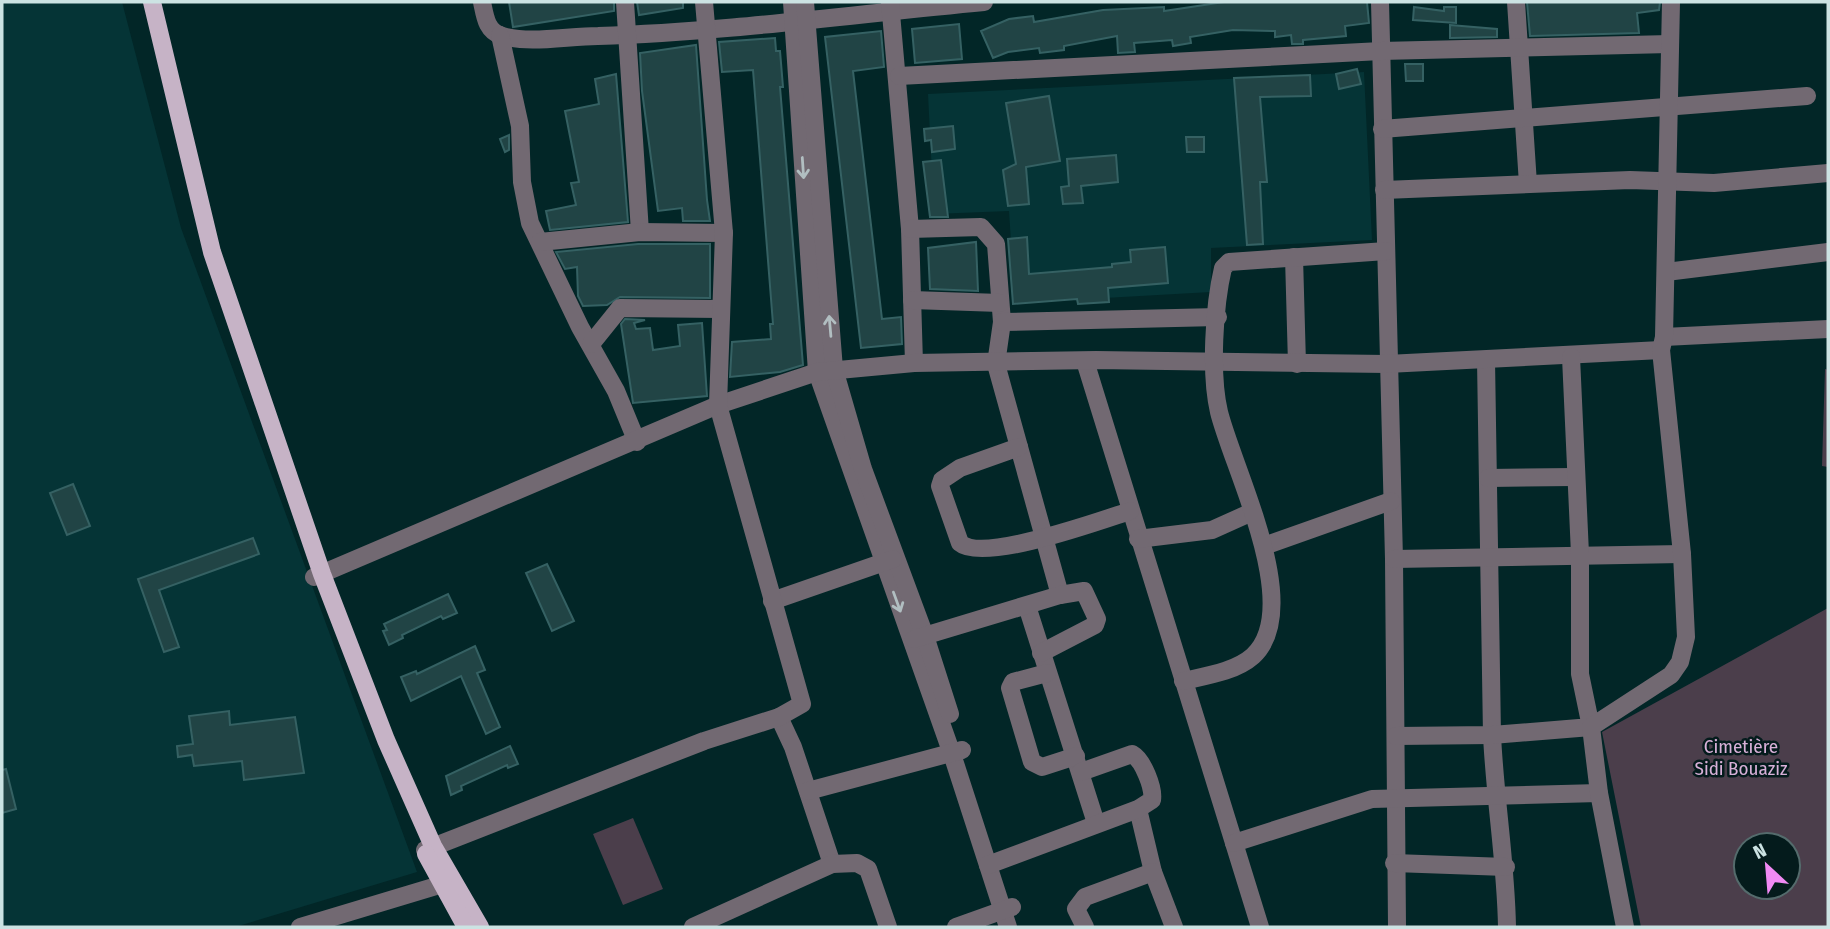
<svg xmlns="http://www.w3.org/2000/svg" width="1830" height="929" viewBox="0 0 1830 929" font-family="'Fira Sans Condensed',sans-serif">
<rect width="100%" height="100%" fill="#022627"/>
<g fill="#053436">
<polygon points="2,2 122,2 181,228 417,872 235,927 2,927"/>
<polygon points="1364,72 1372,240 1211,248 1211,292 1015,303 1009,211 934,214 928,94"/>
</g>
<g fill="#4b3e4b" fill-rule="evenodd">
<polygon points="1825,369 1828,370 1828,467 1822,466"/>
<path d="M 1828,608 L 1828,927 L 1641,927 L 1602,732 ZM 1746,845 L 1788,845 L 1788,887 L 1746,887 Z"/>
<polygon points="633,818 663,889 623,905 593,834"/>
</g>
<g fill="#214445" stroke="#356163" stroke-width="2">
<polygon points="509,2 614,2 614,11 513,27"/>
<polygon points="637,2 683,2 683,8 639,15"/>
<polygon points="1224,2 1367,2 1369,23 1345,26 1346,36 1303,40 1303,44 1292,44 1291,35 1275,37 1275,31 1233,30 1190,37 1191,43 1173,46 1172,40 1134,43 1135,52 1118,53 1117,36 1064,46 1064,50 1040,53 1039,48 1008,52 993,58 981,31 1009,19 1033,16 1034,22 1103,10 1164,7 1164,11"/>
<polygon points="1527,2 1660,2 1659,10 1637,13 1639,33 1530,36"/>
<polygon points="1414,7 1444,11 1444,7 1456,7 1456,23 1413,20"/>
<polygon points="959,24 962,59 915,63 912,29"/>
<polygon points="1450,25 1497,29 1497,37 1450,38"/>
<polygon points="881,31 884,67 853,71 882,319 901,317 902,344 861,348 825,37"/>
<polygon points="775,38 776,51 780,51 783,87 780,87 803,365 780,372 730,377 732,342 771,339 770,324 773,324 753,70 722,72 719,42"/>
<polygon points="696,45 707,200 710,221 683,221 682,208 658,211 642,91 640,53"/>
<polygon points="1405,64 1423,64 1423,81 1406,81"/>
<polygon points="1357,69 1361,84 1339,89 1336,74"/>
<polygon points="616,74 628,222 550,230 546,211 576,205 571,183 579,182 565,111 599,104 595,79"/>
<polygon points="1310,75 1311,96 1260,97 1267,182 1260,182 1263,244 1247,245 1234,78"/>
<polygon points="1049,96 1060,161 1026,167 1029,204 1008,206 1003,170 1016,164 1006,103"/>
<polygon points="953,126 955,149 932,152 931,140 925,141 924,129"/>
<polygon points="509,135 509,150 505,152 500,139"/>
<polygon points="1186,137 1204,137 1204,152 1187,152"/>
<polygon points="1116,155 1118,182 1081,186 1083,203 1063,204 1061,187 1069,186 1067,159"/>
<polygon points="941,160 948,217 930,217 923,162"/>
<polygon points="1027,237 1029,274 1112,267 1112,264 1131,262 1130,250 1165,247 1168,283 1108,288 1109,302 1078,304 1077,299 1013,304 1008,239"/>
<polygon points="976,242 978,291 930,289 928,248"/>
<polygon points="638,244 710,244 710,298 620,297 607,305 583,306 578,296 577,267 565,269 556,252"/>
<polygon points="625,319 645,320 634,323 636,329 650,328 653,350 680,346 678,325 702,323 707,396 633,403 621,324"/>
<polygon points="73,484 90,526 67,535 50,493"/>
<polygon points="253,538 259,554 159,590 179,647 164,652 138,579"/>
<polygon points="547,564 574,621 552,631 526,573"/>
<polygon points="448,594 457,613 443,619 441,616 402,635 403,638 389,645 383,631 387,630 384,624"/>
<polygon points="475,646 485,670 477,673 500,727 486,734 461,676 411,701 401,677 416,671 417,674"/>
<polygon points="229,711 230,725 295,717 304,773 244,780 242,761 194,766 192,755 178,757 177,746 193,744 189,716"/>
<polygon points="510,746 518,764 508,768 507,765 461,786 462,790 451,795 446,776"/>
<polygon points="6,769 16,809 2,813 2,770"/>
</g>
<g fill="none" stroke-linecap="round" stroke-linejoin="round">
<g stroke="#726972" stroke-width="18">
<path d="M 482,2 C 485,16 486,31 502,36 C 530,44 568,36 598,36 C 727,32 855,14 984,2"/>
<polyline points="625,2 640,232"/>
<polyline points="792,2 817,372 952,754 1008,927"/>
<polyline points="805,2 834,369 863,469 925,636 950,714"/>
<polyline points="890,2 910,229 914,363"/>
<polyline points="1380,2 1394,559 1397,927"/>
<polyline points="1516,2 1528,184"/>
<polyline points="500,35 520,126 522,182 530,223 580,327 616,391 637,442"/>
<polyline points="899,76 1381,51 1670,44"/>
<polyline points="1382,129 1807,96"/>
<polyline points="1384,190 1630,180 1714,183 1828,173"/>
<polyline points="910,229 981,227 996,244 1002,322 996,364 1060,595"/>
<polyline points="540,242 640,232 724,233"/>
<polyline points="1294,257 1297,364"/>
<polyline points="1666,272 1828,252"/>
<polyline points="912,300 1000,303"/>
<polyline points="1002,322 1218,317"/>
<polyline points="1664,337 1828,329"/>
<polyline points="591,344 620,308 721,309"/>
<path d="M 1486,360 L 1492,735 C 1495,800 1506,863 1507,927"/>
<polyline points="1085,361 1260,927"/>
<path d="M 1019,447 L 960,468 L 942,480 L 940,486 L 960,543 C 983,563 1099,521 1130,511"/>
<polyline points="1488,478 1574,477"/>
<polyline points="1138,539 1212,530 1252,512"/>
<polyline points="1264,546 1391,501"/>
<polyline points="1394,559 1682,554"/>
<polyline points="314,577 718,405 817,372 914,363 1096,360 1387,364 1661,350"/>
<polyline points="772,601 893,559"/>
<polyline points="1027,606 1096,823"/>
<polyline points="914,639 1060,595 1084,591 1097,619 1095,625 1041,653"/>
<polyline points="1047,673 1013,682 1010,688 1032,762 1042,767 1076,756"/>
<path d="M 1183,681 C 1205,676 1235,672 1253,656 C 1305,608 1233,469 1219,412 C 1210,374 1214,306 1223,268 L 1229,262 L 1386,251"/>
<polyline points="779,717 793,747 832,864"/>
<polyline points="1396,736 1492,735 1591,727 1580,674 1580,554 1571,357"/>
<polyline points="808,791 962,750"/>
<polyline points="1138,809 1153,872 1174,927"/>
<polyline points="1234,843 1372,799 1599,793"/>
<polyline points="425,850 704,741 779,717 802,704 718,405 724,233 704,2"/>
<polyline points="1394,863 1506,867"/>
<path d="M 988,865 L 1138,809 L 1152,800 C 1154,788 1143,760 1132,754 L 1081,772"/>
<polyline points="300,927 453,881"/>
<polyline points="693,927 832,864 857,863 868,869 888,927"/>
<polyline points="956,927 1012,907"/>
<polyline points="1085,927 1076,909 1085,897 1153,872"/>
<polyline points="1625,927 1599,793 1591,727 1671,675 1680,662 1686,637 1682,554 1661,350 1664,337 1671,2"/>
</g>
<g stroke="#c6b3c6" stroke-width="18">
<polyline points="152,2 212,252 322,574 386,740 433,846 480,927"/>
<polyline points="426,854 466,927"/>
</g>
</g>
<defs><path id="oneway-shaft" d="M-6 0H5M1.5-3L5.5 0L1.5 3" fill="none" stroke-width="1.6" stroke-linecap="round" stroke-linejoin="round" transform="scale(1.75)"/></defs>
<g stroke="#b1bec1">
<use href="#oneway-shaft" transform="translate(803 168) rotate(86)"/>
<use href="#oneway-shaft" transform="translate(830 326) rotate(-95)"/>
<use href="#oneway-shaft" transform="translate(897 602) rotate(70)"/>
</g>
<g text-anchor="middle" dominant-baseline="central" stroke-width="5" stroke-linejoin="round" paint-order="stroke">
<g font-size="19" fill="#d8b0d8" stroke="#041b1c">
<text x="1741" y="746">Cimetière<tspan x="1741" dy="22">Sidi Bouaziz</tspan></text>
</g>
</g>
<rect width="1830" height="929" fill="none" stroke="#cce3e3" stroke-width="7"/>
<g transform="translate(1767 866) rotate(334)"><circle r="33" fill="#041b1c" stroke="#546b6c" stroke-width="2"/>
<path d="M0-5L12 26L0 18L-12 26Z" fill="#f18af4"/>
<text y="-10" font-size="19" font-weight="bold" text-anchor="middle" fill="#cce3e3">N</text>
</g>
</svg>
